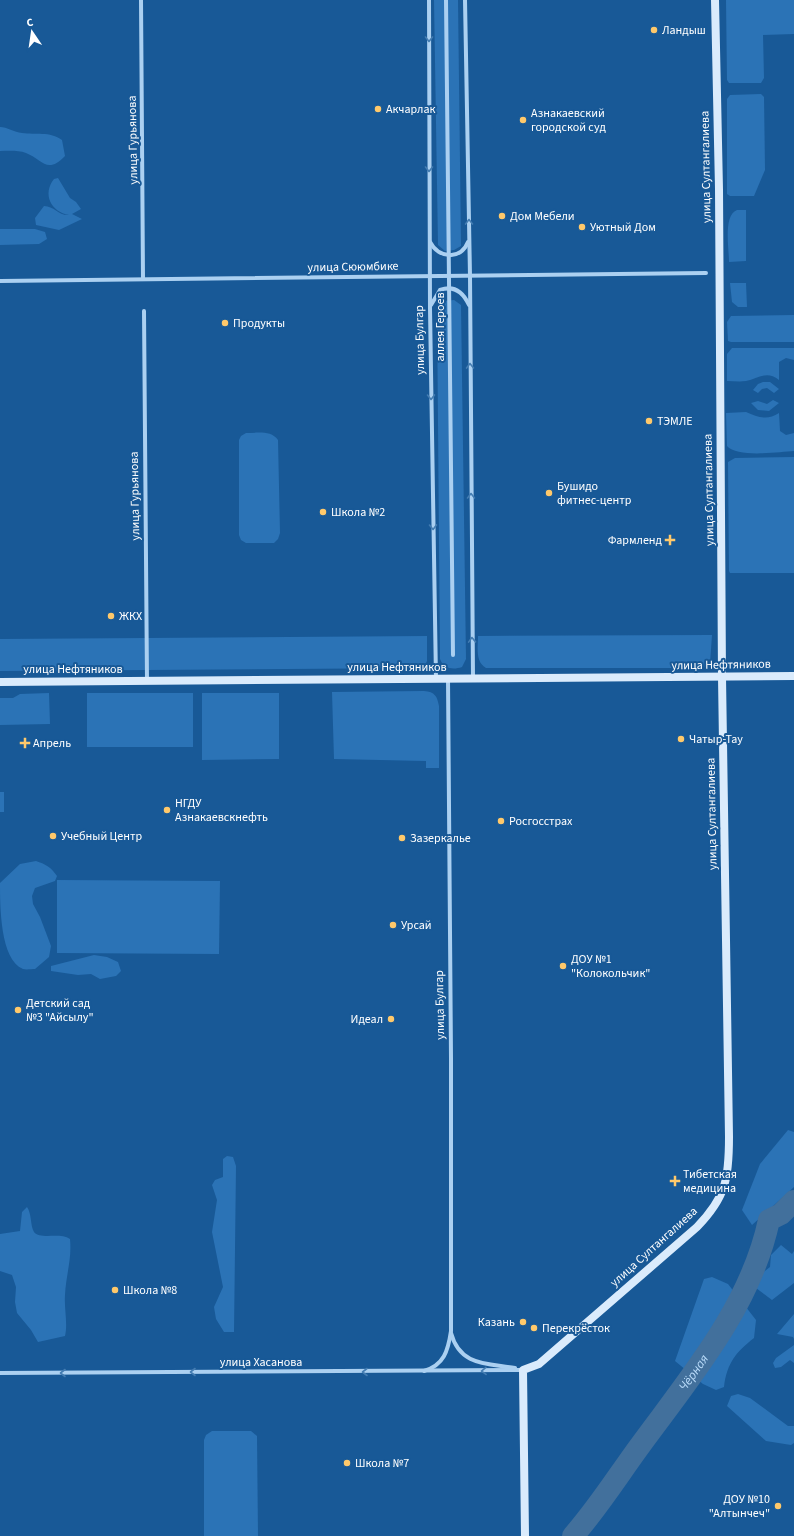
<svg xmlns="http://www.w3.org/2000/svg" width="794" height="1536" viewBox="0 0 794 1536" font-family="'Source Sans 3',sans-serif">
<rect width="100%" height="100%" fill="#185997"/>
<g fill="#2b73b6">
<polygon points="434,0 458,0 461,246 454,250 445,251 438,245"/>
<polygon points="726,0 794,0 794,34 763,35 764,78 761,83 729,83 727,80"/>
<polygon points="761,94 764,97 765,170 754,196 730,196 727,194 727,99 730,95"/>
<path d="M 0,127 C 7,127 14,132 22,133 C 35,135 50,131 62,140 L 65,156 C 47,175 42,159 26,153 C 18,150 8,151 0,151 Z"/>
<path d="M 58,178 L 70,198 L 76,202 L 81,209 L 72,214 L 82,219 L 59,230 L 36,225 L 35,218 L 44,206 C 54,206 59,216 69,215 C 51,212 42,194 54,179 Z"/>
<path d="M 737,210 L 746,210 L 746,261 L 729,262 C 729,249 723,215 737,210 Z"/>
<polygon points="0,229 35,229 45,232 47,239 39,244 0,245"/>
<polygon points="730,283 746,283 747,307 738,307 732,302"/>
<path d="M 454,300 L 461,305 L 466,659 L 462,667 C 453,670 444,669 440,659 L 437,305 L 444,301 Z"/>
<polygon points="794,315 794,342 731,342 728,341 727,322 731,316"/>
<path d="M 732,348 L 794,348 L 794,360 L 786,358 L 779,362 L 779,380 C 767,370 759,378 746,381 C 740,382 733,381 727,381 L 727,354 Z"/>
<polygon points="763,382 770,382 779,389 774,393 767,388 762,389 758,393 753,390 758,384"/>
<polygon points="773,400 779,403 769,411 758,410 751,403 758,401 767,404"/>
<path d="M 746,412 C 758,417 767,421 779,413 L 780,431 L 786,435 L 794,433 L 794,451 C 778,452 737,458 727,446 L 726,413 Z"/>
<path d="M 246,433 C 257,433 271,430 278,440 L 280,533 L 278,539 L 274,543 L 246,543 L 241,540 L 239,535 L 239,440 L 241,436 Z"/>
<polygon points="794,457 794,573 730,573 729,571 728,462 735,458"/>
<path d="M 712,635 L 710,664 L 703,668 L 486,668 C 475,662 478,647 478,636 Z"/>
<polygon points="427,636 427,661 425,665 419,668 0,671 0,639"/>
<path d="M 424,691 C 435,692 437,696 439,706 L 439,768 L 426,768 L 426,761 L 334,759 L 332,692 Z"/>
<polygon points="49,693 50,724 0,725 0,698 13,698 20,694"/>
<rect x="87" y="693" width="106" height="54"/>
<polygon points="202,693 279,693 279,759 202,760"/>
<rect x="0" y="792" width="4" height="20"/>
<path d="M 36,861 C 45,864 51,867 57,876 L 55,881 L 35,888 L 32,896 L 33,904 L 40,917 L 51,946 L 49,957 L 35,969 C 32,969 26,970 23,969 C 0,960 0,905 0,883 L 20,864 Z"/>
<polygon points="57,880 220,881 219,954 57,953"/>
<polygon points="94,955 107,957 118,962 121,971 116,976 100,979 91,974 78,975 51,971 51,966"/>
<polygon points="788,1130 794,1132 794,1187 752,1225 742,1210 760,1164"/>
<polygon points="227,1156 233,1157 236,1166 234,1332 224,1332 216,1319 214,1307 223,1287 212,1232 217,1200 212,1185 215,1180 223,1177 223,1159"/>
<path d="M 27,1207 C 32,1214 30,1225 34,1232 C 40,1240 60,1232 70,1239 C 72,1260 66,1274 65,1295 C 64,1309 68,1323 65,1336 L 38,1342 L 31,1330 L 17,1313 L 15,1302 L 16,1287 L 12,1275 L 0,1271 L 0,1234 L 20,1231 L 22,1212 Z"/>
<polygon points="781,1245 792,1254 794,1251 794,1283 772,1300 756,1288 761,1274 770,1267 771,1255"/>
<path d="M 712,1277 L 728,1284 L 756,1320 L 754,1338 C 736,1352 727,1363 724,1387 L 716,1390 L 703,1384 L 675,1361 L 704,1279 Z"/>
<polygon points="794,1314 794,1339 793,1337 777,1334"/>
<polygon points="794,1345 794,1363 790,1360 781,1367 775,1368 773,1363 776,1358"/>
<polygon points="738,1394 750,1398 788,1426 794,1426 794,1443 791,1445 766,1441 727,1406 731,1396"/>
<polygon points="212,1431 251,1431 257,1436 258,1536 204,1536 204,1440 206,1435"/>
</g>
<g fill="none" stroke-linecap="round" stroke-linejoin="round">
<path stroke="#42709c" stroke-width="22" id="s1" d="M 573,1536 C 598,1508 619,1474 642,1443 C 692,1375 751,1305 769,1220 L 781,1214 L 794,1201"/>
<g stroke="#abd0f1" stroke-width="4">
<polyline points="141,0 143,279"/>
<polyline points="429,0 430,309 436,679"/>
<polyline points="446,0 453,655"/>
<polyline points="465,0 470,276 473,678"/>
<path d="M 430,242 C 439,259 461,260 468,242"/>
<polyline points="0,281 706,273"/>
<path d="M 431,305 L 440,290 C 454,285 463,292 469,305"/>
<polyline points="144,311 147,681"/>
<path d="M 451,1333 C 460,1366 486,1363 515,1368"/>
<path d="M 424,1371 C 444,1365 448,1351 451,1331 L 451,1058 L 448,679"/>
<polyline points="0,1373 523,1370"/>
</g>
<g stroke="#daebfc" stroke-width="8">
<polyline points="0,682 794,676"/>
<path d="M 525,1536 L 523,1370 L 539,1364 L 697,1227 C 726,1197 729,1179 729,1137 L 722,677 L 719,189 L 715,0"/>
</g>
</g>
<defs><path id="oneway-chevron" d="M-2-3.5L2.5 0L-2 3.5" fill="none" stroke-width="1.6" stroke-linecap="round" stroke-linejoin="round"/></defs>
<g stroke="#447db2">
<use href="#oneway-chevron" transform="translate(429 39) rotate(90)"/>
<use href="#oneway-chevron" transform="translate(429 169) rotate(90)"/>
<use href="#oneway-chevron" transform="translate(469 222) rotate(-91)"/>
<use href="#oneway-chevron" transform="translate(470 366) rotate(-91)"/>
<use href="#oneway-chevron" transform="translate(431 397) rotate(89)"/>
<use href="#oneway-chevron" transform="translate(471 496) rotate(-90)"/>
<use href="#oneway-chevron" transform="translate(433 527) rotate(89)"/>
<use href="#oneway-chevron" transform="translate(472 640) rotate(-92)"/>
<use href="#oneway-chevron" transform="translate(484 1371) rotate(179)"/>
<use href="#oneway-chevron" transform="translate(193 1372) rotate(180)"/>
<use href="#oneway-chevron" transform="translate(365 1372) rotate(180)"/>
<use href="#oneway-chevron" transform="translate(63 1373) rotate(180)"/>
</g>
<g fill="#ffc96b" stroke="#185997" stroke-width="1.5">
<circle cx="654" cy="30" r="4"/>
<circle cx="378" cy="109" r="4"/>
<circle cx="523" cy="120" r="4"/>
<circle cx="502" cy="216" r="4"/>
<circle cx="582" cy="227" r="4"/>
<circle cx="225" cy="323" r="4"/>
<circle cx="649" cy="421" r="4"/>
<circle cx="549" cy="493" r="4"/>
<circle cx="323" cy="512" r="4"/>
<path d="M668 534h4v4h4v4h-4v4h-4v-4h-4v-4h4z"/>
<circle cx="111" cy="616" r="4"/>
<circle cx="681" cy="739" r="4"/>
<path d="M23 737h4v4h4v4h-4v4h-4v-4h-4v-4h4z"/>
<circle cx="167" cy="810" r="4"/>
<circle cx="501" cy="821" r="4"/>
<circle cx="53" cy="836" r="4"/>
<circle cx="402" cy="838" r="4"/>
<circle cx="393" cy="925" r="4"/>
<circle cx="563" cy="966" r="4"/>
<circle cx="18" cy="1010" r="4"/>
<circle cx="391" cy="1019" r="4"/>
<path d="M673 1175h4v4h4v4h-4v4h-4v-4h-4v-4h4z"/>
<circle cx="115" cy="1290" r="4"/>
<circle cx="523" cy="1322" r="4"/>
<circle cx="534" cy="1328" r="4"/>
<circle cx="347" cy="1463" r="4"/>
<circle cx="778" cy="1506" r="4"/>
</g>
<g text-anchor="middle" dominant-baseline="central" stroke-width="4" stroke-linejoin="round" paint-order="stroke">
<g font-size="12" fill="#fff" stroke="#185997" text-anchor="start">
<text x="662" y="30">Ландыш</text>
<text x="386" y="109">Акчарлак</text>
<text x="531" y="113">Азнакаевский<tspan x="531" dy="14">городской суд</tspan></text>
<text x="510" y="216">Дом Мебели</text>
<text x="590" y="227">Уютный Дом</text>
<text x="233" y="323">Продукты</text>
<text x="657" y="421">ТЭМЛЕ</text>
<text x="557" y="486">Бушидо<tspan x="557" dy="14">фитнес-центр</tspan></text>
<text x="331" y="512">Школа №2</text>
<text x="662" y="540" text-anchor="end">Фармленд</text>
<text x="119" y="616">ЖКХ</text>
<text x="689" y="739">Чатыр-Тау</text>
<text x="33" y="743">Апрель</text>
<text x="175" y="803">НГДУ<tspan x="175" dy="14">Азнакаевскнефть</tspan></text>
<text x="509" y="821">Росгосстрах</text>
<text x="61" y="836">Учебный Центр</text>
<text x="410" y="838">Зазеркалье</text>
<text x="401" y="925">Урсай</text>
<text x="571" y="959">ДОУ №1<tspan x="571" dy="14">"Колокольчик"</tspan></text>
<text x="26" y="1003">Детский сад<tspan x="26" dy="14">№3 "Айсылу"</tspan></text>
<text x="383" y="1019" text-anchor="end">Идеал</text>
<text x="683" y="1174">Тибетская<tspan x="683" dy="14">медицина</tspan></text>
<text x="123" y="1290">Школа №8</text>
<text x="515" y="1322" text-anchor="end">Казань</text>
<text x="542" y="1328">Перекрёсток</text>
<text x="355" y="1463">Школа №7</text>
<text x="770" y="1499" text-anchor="end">ДОУ №10<tspan x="770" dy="14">"Алтынчеч"</tspan></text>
</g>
<g font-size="12" fill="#fff" stroke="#185997">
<text transform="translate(133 140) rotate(-91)">улица Гурьянова</text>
<text transform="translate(706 167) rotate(-91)">улица Султангалиева</text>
<text transform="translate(353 267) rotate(-1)">улица Сююмбике</text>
<text transform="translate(440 327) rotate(-90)">аллея Героев</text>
<text transform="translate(420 340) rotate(-91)">улица Булгар</text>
<text transform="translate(709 490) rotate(-91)">улица Султангалиева</text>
<text transform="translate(135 496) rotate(-91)">улица Гурьянова</text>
<text transform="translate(721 665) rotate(-1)">улица Нефтяников</text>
<text x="397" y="667">улица Нефтяников</text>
<text x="73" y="669">улица Нефтяников</text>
<text transform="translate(712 814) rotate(-91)">улица Султангалиева</text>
<text transform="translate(440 1005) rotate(-91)">улица Булгар</text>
<text transform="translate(654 1247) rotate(-42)">улица Султангалиева</text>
<text x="261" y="1362">улица Хасанова</text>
</g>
<g font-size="13" font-style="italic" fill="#b8daf8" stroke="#185997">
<text stroke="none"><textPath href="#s1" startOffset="203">Чёрная</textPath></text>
</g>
</g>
<g transform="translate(32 32) rotate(347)" stroke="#185997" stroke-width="3" paint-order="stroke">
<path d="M0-3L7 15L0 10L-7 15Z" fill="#ffffff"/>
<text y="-6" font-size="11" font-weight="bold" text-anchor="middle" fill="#ffffff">С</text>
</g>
</svg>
